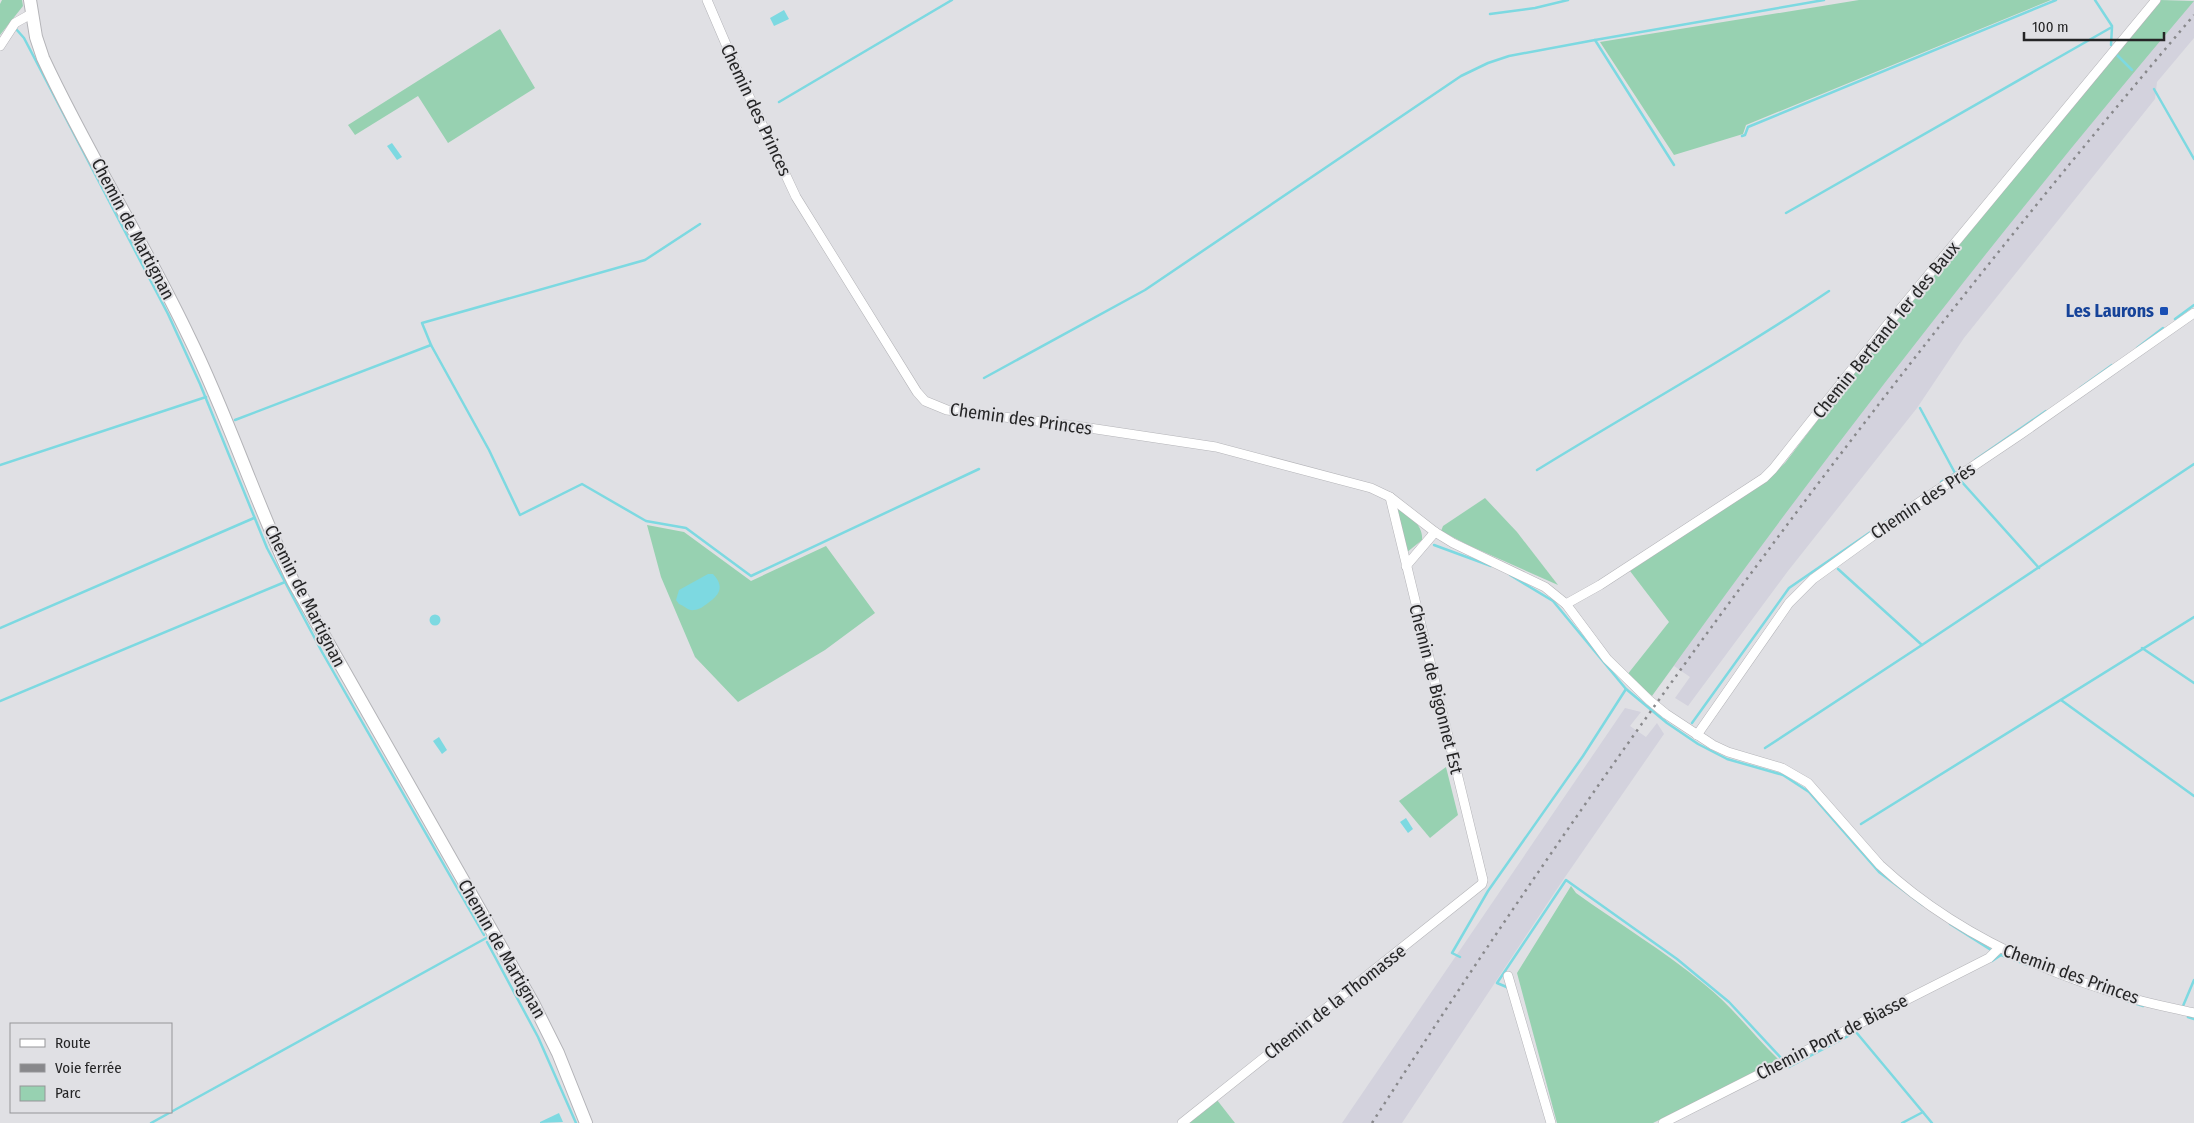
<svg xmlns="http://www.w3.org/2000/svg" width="2194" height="1123" viewBox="0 0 2194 1123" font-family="'Fira Sans Condensed',sans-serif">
<rect width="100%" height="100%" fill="#e0e0e4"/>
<g fill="#d3d2dd">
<polygon points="2194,0 2194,38 2157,82 2155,99 1964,338 1917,408 1788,571 1688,706 1675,698 1690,677 1674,666 1660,685 1677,641 1944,295"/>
<polygon points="1625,708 1641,712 1630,726 1646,737 1657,723 1664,734 1563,880 1402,1123 1342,1123"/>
</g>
<g fill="#97d1b1">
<polygon points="2,0 22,0 23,6 0,35 0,4"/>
<polygon points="1859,0 2051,0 1746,125 1743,134 1674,155 1600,42"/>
<path d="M 2160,0 L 2194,1 C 2004,225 1823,457 1652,696 L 1627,675 L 1669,622 L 1630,571 L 1764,482 L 1785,463 L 1846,383 Z"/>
<polygon points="500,29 535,88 448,143 418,96 355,135 348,125"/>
<polygon points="1485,498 1517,532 1558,585 1468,545 1441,531 1443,526"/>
<path d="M 1396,505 C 1406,514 1424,524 1422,540 L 1406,553 Z"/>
<polygon points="647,525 684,532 751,581 826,546 875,613 825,650 738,702 695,657 661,577"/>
<polygon points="1446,767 1458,815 1430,838 1399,801"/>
<path d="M 1571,886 L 1576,893 C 1618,923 1664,951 1704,984 C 1732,1006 1753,1035 1779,1060 L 1653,1123 L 1557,1123 L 1517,973 Z"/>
<polygon points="1217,1100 1235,1123 1188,1123"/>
</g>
<g fill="#7dd9e1">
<polygon points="784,10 789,19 774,26 770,18"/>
<polygon points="392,143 402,157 397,160 387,146"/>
<path d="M 708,574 L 713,574 C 724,586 721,594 708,603 C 704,606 699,610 694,610 C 688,611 685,606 679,604 L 676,600 L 679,590 Z"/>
<circle cx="435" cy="620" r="5.5"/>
<polygon points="439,737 447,750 442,754 433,741"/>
<polygon points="1406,818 1413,829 1408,833 1400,822"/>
<polygon points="559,1113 563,1122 540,1123 540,1122"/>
</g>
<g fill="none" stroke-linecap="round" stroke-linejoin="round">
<g stroke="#7dd9e1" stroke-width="2.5">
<polyline points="2095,0 2112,26"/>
<polyline points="1490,14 1535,8 1568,0"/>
<polyline points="16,29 24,38 168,314 200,384 267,548 322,652 484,935"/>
<polyline points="1595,40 1824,0"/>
<polyline points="2117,55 2132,70"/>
<polyline points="2154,89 2194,159"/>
<polyline points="779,102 952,0"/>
<polyline points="1742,136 1745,135 1748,127 2056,0"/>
<polyline points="1786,213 2112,27 2111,45"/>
<polyline points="2175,319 2194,305"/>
<polyline points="431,345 489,450 520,515 582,484 646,521 686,528 751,576 979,469"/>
<polyline points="2137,348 2163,328"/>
<polyline points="984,378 1145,290 1461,76 1488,63 1509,56 1595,40 1674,165"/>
<polyline points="2080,388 2112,365"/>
<polyline points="1920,408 1955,473"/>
<polyline points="235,420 431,345 422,323 645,260 700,224"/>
<polyline points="1975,460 2046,411"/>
<polyline points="0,465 206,397"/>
<path d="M 1537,470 C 1634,410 1734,355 1829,291"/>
<polyline points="1961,481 2039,568"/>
<polyline points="1941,482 1962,469"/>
<polyline points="1434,545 1491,566"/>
<polyline points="1838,569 1922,645 2194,464"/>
<polyline points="1510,575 1553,601 1626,689 1667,723 1698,744 1727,759 1783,775 1809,792 1879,872 1923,905"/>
<polyline points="0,628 254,518"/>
<polyline points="2142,648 2194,683"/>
<polyline points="2061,700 2194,796"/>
<polyline points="0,701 285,582"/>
<polyline points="1692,723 1789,588 1888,520"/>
<polyline points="1765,748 1922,645"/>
<polyline points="1861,824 2194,617"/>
<polyline points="1950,924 1991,950"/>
<polyline points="487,942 538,1037 576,1123"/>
<polyline points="1460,957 1452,953 1488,891 1583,756 1626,689"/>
<polyline points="1992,961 2001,955 2028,965"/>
<polyline points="1509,988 1497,983 1566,880 1677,959 1729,1002 1782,1059"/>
<polyline points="2125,1000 2143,1006"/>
<polyline points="2183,1006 2194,980"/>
<polyline points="2188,1017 2194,1019"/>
<polyline points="1786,1064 1789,1067 1856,1032 1932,1123"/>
<polyline points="171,1112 488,937"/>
<polyline points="151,1123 171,1112"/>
<polyline points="1902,1123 1923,1112"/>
</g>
<defs>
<g id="minor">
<path d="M 707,0 L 740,77 L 796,197 L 917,392 L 925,401 L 947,410 L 1076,426 L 1216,447 L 1371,488 L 1390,497 L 1435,532 L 1453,543 L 1545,587 L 1566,604 L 1607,659 L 1649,700 L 1666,714 L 1713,745 L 1728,752 L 1782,768 L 1808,783 L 1880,865 C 1951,931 2043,973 2135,999 C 2154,1005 2174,1008 2194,1013"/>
<polyline points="0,46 15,23 31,14"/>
<polyline points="1406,566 1435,532"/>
<polyline points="1566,604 1600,585 1764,478 1773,469 1887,325 2156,0"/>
<polyline points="1697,735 1789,603 1813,579 1914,506 2021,434 2194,313"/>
<polyline points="1508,976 1551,1123"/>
<polyline points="1182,1123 1482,884 1483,880 1390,497"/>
<polyline points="1663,1123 1989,958 1999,948"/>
</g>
<path id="secondary" d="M 30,0 L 36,37 L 43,58 C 87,153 144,242 189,337 C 228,416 255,501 293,581 L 533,1003 L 558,1053 L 586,1123"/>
</defs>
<use href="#minor" stroke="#b4b4b8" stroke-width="10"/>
<use href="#secondary" stroke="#b4b4b8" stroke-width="14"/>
<use href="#minor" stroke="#fff" stroke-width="9"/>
<use href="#secondary" stroke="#fff" stroke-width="12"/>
<path stroke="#88888b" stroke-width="2.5" stroke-dasharray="2.5 5" stroke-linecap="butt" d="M 1372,1123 C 1620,736 1896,366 2194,15"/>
</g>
<rect fill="#1a4fb4" stroke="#e0e0e4" stroke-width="2" x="2159" y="306" width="10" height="10" rx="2.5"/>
<g text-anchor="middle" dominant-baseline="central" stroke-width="4" stroke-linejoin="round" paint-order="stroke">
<g font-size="18" fill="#252526" stroke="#e0e0e4">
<text transform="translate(756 110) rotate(65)">Chemin des Princes</text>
<text transform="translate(133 229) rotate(62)">Chemin de Martignan</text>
<text transform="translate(1886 330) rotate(-51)">Chemin Bertrand 1er des Baux</text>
<text transform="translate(1021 419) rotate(8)">Chemin des Princes</text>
<text transform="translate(1923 501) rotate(-34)">Chemin des Prés</text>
<text transform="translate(305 596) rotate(63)">Chemin de Martignan</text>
<text transform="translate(1436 689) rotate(76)">Chemin de Bigonnet Est</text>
<text transform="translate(502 949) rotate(60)">Chemin de Martignan</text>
<text transform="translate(2071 974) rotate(20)">Chemin des Princes</text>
<text transform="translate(1335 1002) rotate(-38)">Chemin de la Thomasse</text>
<text transform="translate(1832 1037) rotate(-27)">Chemin Pont de Biasse</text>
</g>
<g font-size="18" font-weight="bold" fill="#164399" stroke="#e0e0e4" text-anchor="end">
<text x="2154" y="311">Les Laurons</text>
</g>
</g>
<rect x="10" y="1023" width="162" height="90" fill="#e0e0e4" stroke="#959598"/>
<rect x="20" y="1039" width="25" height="8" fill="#ffffff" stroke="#959598"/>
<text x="55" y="1048" font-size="15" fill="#252526">Route</text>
<rect x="20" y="1064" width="25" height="8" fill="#88888b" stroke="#959598"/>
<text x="55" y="1073" font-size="15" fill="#252526">Voie ferrée</text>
<rect x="20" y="1086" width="25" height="15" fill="#97d1b1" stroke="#959598"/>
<text x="55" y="1098" font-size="15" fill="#252526">Parc</text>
<path d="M2024 32v8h140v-8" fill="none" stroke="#252526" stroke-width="2.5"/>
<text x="2032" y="32" font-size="15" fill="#252526" stroke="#e0e0e4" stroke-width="4" paint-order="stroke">100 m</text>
</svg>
